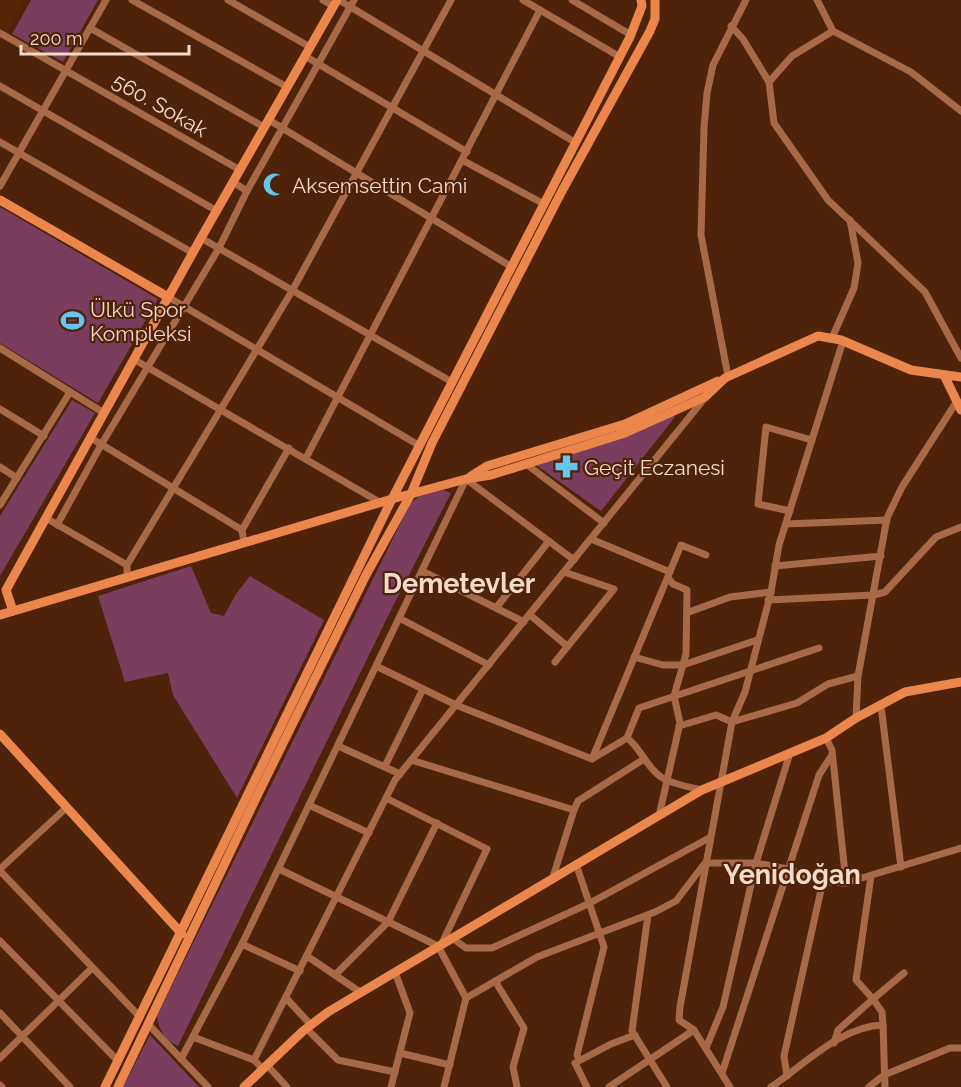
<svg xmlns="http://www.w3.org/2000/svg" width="961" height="1087" viewBox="0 0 961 1087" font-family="Raleway,sans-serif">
<rect width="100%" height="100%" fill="#4e2309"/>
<polygon fill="#582606" points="0,0 25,0 9,31 0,26"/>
<g fill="#7a3d5d">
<polygon points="31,0 98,0 63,62 12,34"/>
<polygon points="0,207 158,299 98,403 0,343"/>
<polygon points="72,400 95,413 0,576 0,516"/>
<polygon points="673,414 675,417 601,511 536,465"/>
<path d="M 443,490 L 451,493 L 390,612 L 178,1046 C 165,1041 159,1030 157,1016 L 410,504 L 419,496 Z"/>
<polygon points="191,566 211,613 224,616 236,594 250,576 324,620 237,798 173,695 168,673 125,682 98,596"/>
<polygon points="150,1035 199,1087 123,1087"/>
</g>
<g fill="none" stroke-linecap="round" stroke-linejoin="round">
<g stroke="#a86946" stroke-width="7">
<polyline points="132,0 287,87"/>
<polyline points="228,0 310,47"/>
<polyline points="323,0 333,6"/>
<polyline points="339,0 576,143"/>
<polyline points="523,0 620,57"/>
<polyline points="572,0 631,35"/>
<polyline points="817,0 833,31 911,72 961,111"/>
<polyline points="731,26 743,39 769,82 774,123 828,200 925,292 961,358"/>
<polyline points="90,28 264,127"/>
<polyline points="0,33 240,170"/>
<polyline points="305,56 467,152"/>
<polyline points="769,82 792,56 833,31"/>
<polyline points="0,86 217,211"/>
<polyline points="269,120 512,267"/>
<polyline points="0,142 193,253"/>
<polyline points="462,160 544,204"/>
<polyline points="233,182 247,191"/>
<polyline points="0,186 106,0"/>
<polyline points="201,238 452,382"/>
<polyline points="168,297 420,446"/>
<polyline points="832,338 854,288 858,263 850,220"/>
<polyline points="0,348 104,413"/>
<polyline points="135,360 381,503"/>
<polyline points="728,376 701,235 704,128 707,93 713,65 746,0"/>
<polyline points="0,409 44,436"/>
<polyline points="91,438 242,530"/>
<polyline points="306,458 540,10"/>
<polyline points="526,464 604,523"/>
<polyline points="0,467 17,478"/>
<polyline points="0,505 70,392"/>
<polyline points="790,511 758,504 766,427 812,440"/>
<polyline points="46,518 127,565"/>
<polyline points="786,524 887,520"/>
<polyline points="57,525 101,445 219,248 247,191 354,0"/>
<polyline points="591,539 670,572"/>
<polyline points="244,543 242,530 289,448"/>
<polyline points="775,566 881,556"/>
<polyline points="422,571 524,622"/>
<polyline points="127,578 127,565 292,291 451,0"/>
<polyline points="768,600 874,595 885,592 936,537 961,527"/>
<polyline points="496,608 549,541"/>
<polyline points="689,612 730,597 771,592"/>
<polyline points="530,615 567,646"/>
<polyline points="399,618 489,665"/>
<polyline points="634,657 663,665 683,665 757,640"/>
<polyline points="555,662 614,589 564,572"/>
<path d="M 376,666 L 456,705 L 592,759 L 627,738 C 641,748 646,767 661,777 C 671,784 690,787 702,790"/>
<polyline points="881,706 901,867"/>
<polyline points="856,718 858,676 887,518 902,487 957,401"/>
<polyline points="679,726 716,715 732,722 797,703 828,684 858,676"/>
<polyline points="627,738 639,708 819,648"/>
<polyline points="826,738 832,750 846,883"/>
<polyline points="338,746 400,774"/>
<polyline points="592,759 681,545 706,555"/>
<polyline points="411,760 574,810 553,877"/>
<polyline points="385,766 423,689"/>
<polyline points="386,798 487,849 442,943"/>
<polyline points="309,805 369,833"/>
<polyline points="574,810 578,801 644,759"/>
<polyline points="659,816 680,723 674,696 686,654 687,590 673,584 668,578"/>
<polyline points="576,864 604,947 577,1055 579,1060"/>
<polyline points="0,869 66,808"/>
<polyline points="279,869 438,946 466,998 444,1087"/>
<polyline points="0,871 140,1017"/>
<polyline points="648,915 632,1031 667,1087"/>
<polyline points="452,938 466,948 492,948 590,903 709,838"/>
<polyline points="0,941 118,1061"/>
<polyline points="242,944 300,971"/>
<polyline points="307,956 360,992"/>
<polyline points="335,975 388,922 437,823"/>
<polyline points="495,981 524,1028 513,1067 517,1087"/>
<polyline points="286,998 311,1025"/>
<polyline points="466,998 537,957 655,912 676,901 705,863 756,863 788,869 819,881 845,883 961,848"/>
<polyline points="0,1013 70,1087"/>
<polyline points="148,1024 208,1087"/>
<polyline points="883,1025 882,1012 873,999 904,973"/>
<polyline points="306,1028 338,1060 395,1072"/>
<polyline points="193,1037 254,1060 263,1069"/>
<polyline points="834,1043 838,1030 873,999 856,980 871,876"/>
<polyline points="706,1048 723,1007 756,863 790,753"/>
<polyline points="400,1053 450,1065"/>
<polyline points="0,1058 92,968"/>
<polyline points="181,1059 242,944 466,479 574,560"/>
<polyline points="254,1060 395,780 704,399"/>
<polyline points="267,1065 287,1087"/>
<polyline points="722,1073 819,775 832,755"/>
<polyline points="787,1076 784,1056 823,881"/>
<polyline points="0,1085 2,1087"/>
<polyline points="391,1087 410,1013 395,972"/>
<polyline points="587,1087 575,1063 611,1044 635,1035"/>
<polyline points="609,1087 694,1030"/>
<polyline points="730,1087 694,1030 679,1020 680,1007 732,722 745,692 771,592 779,545 843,341"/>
<path d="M 771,1087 C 804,1065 841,1026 883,1025 L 885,1087"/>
<polyline points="869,1087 884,1075 950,1048 961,1048"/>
</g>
<g stroke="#eb864c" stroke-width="9">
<polyline points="0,200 168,297"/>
<polyline points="944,375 961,410"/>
<polyline points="471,476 487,466 625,424 718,381"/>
<polyline points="13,611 6,590 201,238 337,0"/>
<polyline points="0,615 392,499 466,479 491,475 625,433 705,397 725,378 818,336 841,340 911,370 961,377"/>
<polyline points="0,734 182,934"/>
<polyline points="105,1087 392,499 630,37 642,6 641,0"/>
<polyline points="118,1087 256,798 366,575 411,494 432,443 562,191 650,31 655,19 655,0"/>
<polyline points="244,1087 303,1031 328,1012 702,790 826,738 856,718 905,692 961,682"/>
</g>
</g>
<defs>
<symbol id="mosque-bare" viewBox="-9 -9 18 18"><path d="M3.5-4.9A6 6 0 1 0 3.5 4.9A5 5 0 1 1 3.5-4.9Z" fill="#65c5ee" stroke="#4e2309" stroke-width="2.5" paint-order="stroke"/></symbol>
<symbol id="stadium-bare" viewBox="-9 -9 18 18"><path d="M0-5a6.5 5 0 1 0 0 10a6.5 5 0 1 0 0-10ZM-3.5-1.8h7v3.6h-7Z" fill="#65c5ee" stroke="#4e2309" stroke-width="2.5" paint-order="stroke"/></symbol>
<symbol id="pharmacy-bare" viewBox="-9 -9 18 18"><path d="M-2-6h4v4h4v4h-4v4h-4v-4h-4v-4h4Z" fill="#65c5ee" stroke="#4e2309" stroke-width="2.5" paint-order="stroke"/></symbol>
</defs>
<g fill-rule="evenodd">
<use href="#mosque-bare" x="258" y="168" width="33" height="33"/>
<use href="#stadium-bare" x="56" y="304" width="33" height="33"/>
<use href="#pharmacy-bare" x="550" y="450" width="33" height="33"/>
</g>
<g text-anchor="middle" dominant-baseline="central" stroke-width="4.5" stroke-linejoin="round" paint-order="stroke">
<g font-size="21" fill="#f5d9ca" stroke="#4e2309">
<text transform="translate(160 105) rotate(30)">560. Sokak</text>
</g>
<g font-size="21" fill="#f5d9ca" stroke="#4e2309" text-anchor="start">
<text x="292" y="185">Aksemsettin Cami</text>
<text x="90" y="309">Ülkü Spor<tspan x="90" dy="24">Kompleksi</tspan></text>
<text x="584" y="467">Geçit Eczanesi</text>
</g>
<g font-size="27" font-weight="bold" fill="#f5d9ca" stroke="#4e2309">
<text x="459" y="583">Demetevler</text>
<text x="792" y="874">Yenidoğan</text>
</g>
</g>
<path d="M21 45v9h168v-9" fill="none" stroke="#f5d9ca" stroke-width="3"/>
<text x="30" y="45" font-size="18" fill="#f5d9ca" stroke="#4e2309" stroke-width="4.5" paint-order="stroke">200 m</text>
</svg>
